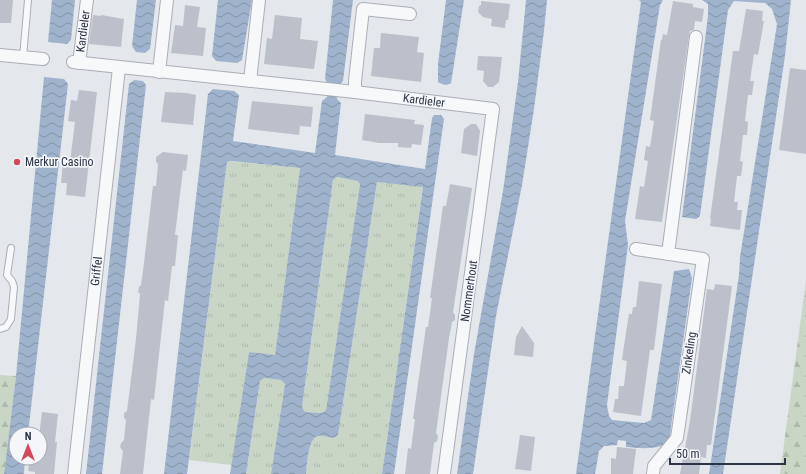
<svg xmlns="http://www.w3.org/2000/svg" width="806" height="474" viewBox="0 0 806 474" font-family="'Roboto Condensed',sans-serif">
<defs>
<pattern id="grass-tufts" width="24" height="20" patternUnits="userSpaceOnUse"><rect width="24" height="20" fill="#c9d6c5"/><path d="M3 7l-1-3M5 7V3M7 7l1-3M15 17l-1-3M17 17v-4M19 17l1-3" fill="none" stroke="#adb8ab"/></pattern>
<pattern id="forest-firs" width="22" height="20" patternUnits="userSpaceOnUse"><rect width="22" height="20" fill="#c9d6c5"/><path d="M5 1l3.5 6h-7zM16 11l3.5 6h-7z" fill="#adb8ab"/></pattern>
<pattern id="water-waves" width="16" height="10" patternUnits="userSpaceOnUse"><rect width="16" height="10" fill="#9fb4cc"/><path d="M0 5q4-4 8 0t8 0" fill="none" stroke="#8293a7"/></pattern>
</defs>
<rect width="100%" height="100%" fill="#e4e7ec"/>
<g fill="url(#grass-tufts)">
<polygon points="227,161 300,168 275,356 249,352 232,465 189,460"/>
<polygon points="337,177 357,181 360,184 326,410 322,413 305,412 302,407 333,180"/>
<path d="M 377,182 L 423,186 L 382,474 L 306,474 C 307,466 308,437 318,436 C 322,435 329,438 334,438 L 338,435 Z"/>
<polygon points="264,378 281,380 285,384 271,474 246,474 260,381"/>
</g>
<g fill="url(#forest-firs)">
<polygon points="806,280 806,474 780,474"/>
<polygon points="0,375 16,376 4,474 0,474"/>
</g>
<g fill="url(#water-waves)" fill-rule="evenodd">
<polygon points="52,0 75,0 71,40 67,44 48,42"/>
<polygon points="137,0 156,0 150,49 145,53 136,52 132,46"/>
<polygon points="218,0 252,0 242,60 237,63 216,61 212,56"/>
<path d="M 333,0 L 353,0 L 343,81 L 338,86 L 337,99 L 341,103 L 335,155 L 425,169 L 432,118 L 434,115 L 441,115 L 444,119 L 394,474 L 382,474 L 423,187 L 377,182 L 338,435 L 334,438 C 329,438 322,435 318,436 C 308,437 307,466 306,474 L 271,474 L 285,384 L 281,380 L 264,378 L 260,381 L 246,474 L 230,474 L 249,352 L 275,355 L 300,168 L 231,161 L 227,162 L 187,474 L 164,474 L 208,94 L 213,89 L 234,91 L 239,95 L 233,141 L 315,153 L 322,101 L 327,97 L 328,84 L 325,79 ZM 337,177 L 357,181 L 360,184 L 326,410 L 322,413 L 305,412 L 302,407 L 333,180 Z"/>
<path d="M 446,0 L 464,0 L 451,83 C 446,86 443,85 438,82 L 438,64 Z"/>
<polygon points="526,0 547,0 544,31 534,109 522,185 496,316 473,474 457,474 474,354 503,191 518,82"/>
<path d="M 639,0 L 663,0 L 660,5 L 625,221 L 628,245 L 607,405 L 609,416 L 612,420 L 644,423 L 651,420 L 674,271 L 689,269 L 692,278 L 671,427 C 671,431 670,436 669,440 C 663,451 637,448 626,447 L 626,441 L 618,440 L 617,445 L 604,446 L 599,451 L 595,474 L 576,474 L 641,2 Z"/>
<polygon points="702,0 791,0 785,56 723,474 709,474 739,275 740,257 777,24 772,9 765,3 734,1 728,10 700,216 696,219 682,217 708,16 708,4"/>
<polygon points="44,77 64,79 68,84 28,434 16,434 16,458 25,458 24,474 4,474 16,376"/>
<polygon points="134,80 143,81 146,85 102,474 86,474 129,84"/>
</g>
<g fill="#bbc0ca">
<polygon points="0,0 13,0 11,23 0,23"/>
<polygon points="481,1 510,4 508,20 506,20 505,28 491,26 492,19 483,17 478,12 479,6 481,5"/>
<polygon points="673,1 693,4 693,7 704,9 702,22 695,21 694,30 690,31 689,36 662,222 635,219 640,186 644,187 648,161 644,160 646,146 650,147 654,121 650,120 661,40 662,40 663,34 667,35"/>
<polygon points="185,5 200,7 197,27 206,28 203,56 171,53 175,25 183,26"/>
<polygon points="746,9 763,11 762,21 764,21 758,55 754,54 750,81 754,81 752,95 748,95 745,121 748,122 747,135 743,135 740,161 743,162 741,176 737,176 734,202 738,202 737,210 742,210 740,230 710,226 711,219 710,219 733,51 739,51"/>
<polygon points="93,15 101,16 101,15 124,19 121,47 89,44"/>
<polygon points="275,15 302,18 300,39 318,41 314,69 264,64 267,38 272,39"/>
<polygon points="381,33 419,37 417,52 424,53 421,82 371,76 374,48 380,48"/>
<polygon points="478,56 502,57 499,82 493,87 488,87 483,81 484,71 477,70"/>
<polygon points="790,68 806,70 806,154 779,150"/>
<polygon points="79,90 97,92 85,197 66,195 67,183 61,183 63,161 70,162 75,122 68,121 71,100 77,101"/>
<polygon points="165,92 187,93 196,95 193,125 161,122"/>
<polygon points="252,101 313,107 311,127 300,126 299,135 248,129"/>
<polygon points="365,114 415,120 414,124 424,125 421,145 412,144 411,148 398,147 398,143 379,143 362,140"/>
<polygon points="471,124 476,124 480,131 477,156 461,153 464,129"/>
<polygon points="163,152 188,155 186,171 183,170 175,235 178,235 175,266 172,266 168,301 165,300 154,400 151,399 143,474 120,474 123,451 120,447 121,443 124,440 126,420 124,418 124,413 127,411 136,339 140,294 138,292 139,287 141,285 144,263 153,186 156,186 158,164 156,162 156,157"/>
<polygon points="450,184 472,188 453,312 455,315 455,320 452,322 449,338 436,433 438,436 437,441 434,443 430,474 405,474 408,448 411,449 415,419 413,419 426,327 428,327 432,298 430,298 443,206 446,206"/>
<polygon points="639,281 662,284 654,349 653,350 650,350 641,416 613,412 615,399 618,399 619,386 624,386 627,361 622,360 623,352 629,314 632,314 633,307 636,307"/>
<polygon points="715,284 732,286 711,445 707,445 706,458 701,457 699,474 680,474 690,421 707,289 714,290"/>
<polygon points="522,326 534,343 533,357 514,355 516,337"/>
<polygon points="42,412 58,414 55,442 57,442 54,474 35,474 35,472 28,471 30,458 40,458 40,428"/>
<polygon points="520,435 535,437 531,471 515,469"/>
<polygon points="617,447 636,449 633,474 611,474 611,458 616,459"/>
</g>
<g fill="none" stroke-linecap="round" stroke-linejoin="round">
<defs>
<g id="lane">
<polyline points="23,57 28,0"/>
<polyline points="0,329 6,327 11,319 14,287 12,281 7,275 11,248"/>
</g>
<g id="street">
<polyline points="0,55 43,59"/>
<path id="s1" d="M 73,62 L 355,92 L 493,109 L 444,474"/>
<path id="s2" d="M 79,63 L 87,0"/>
<polyline points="159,72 167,0"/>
<polyline points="250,81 259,0"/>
<polyline points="355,92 355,81 363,9 410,14"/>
<polyline points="636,249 703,259 677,438 654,466 653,474"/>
<polyline points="668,254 696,37"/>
<path id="s3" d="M 74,474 L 119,68"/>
</g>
</defs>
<use href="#lane" stroke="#a9aeb7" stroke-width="8"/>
<use href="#street" stroke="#a9aeb7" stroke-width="14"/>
<use href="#lane" stroke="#f7f8fa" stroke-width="6"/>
<use href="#street" stroke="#f7f8fa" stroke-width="12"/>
</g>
<circle fill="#d1495b" stroke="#f4f6f9" stroke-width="1.5" cx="17" cy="162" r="4"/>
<g text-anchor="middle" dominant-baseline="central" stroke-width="3.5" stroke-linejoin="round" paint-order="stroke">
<g font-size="12" fill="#2b3445" stroke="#f4f6f9">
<text stroke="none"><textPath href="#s2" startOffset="32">Kardieler</textPath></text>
<text stroke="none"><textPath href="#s1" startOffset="353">Kardieler</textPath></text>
<text stroke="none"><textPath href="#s3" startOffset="204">Griffel</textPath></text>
<text transform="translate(469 291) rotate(-82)">Nommerhout</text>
<text transform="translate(689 353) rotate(-82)">Zinkeling</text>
</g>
<g font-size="12" fill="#2b3445" stroke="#f4f6f9" text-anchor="start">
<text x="25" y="162">Merkur Casino</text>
</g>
</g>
<g transform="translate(28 446)"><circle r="19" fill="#f4f6f9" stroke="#a4a8b1"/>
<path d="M0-3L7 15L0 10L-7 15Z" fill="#d1495b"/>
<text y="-6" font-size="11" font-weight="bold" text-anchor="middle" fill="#2b3445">N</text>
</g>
<path d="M670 458v6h115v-6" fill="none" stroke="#2b3445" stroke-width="2"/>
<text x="676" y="458" font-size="12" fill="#2b3445" stroke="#f4f6f9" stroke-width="3" paint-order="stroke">50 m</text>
</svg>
